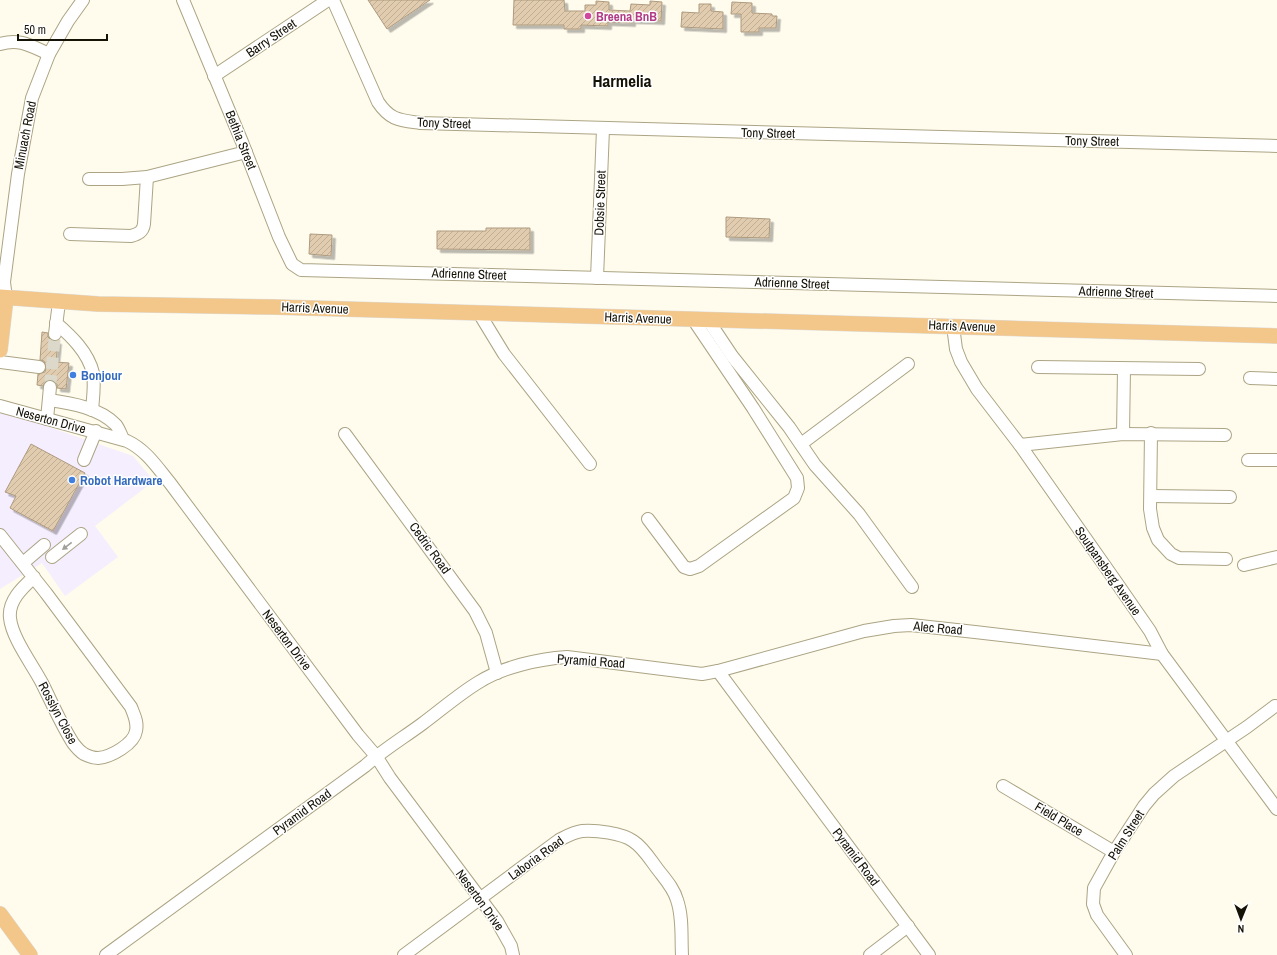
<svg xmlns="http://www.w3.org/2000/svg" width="1277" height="955" viewBox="0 0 1277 955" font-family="'Archivo Narrow',sans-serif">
<defs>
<pattern id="building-hatch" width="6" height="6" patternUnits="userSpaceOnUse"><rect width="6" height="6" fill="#e1ccaf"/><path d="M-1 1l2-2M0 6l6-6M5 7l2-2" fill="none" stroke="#c0ae95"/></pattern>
<filter id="shadow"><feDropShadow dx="3.5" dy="3.5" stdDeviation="0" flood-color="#0004"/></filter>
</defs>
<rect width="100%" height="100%" fill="#fffcee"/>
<polygon fill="#f5eeff" points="0,410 133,456 154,481 95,526 118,557 65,596 42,563 0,589"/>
<g fill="url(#building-hatch)" stroke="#ae9a7f" filter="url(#shadow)">
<polygon points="368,0 430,0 387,29"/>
<polygon points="514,0 564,0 565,11 585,11 585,5 596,5 596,1 609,2 609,10 630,11 631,4 650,5 650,1 662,2 661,21 632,20 632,23 608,22 608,26 581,25 581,29 564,29 564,25 513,25"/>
<polygon points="732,2 752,3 752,13 772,14 772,16 777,16 776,28 759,28 759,32 741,32 741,14 731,14"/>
<polygon points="699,4 711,4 711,11 723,12 723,29 681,27 682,12 699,13"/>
<polygon points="726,217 770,219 769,238 726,237"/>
<polygon points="486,228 530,228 530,250 437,249 437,231 486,231"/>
<polygon points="310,234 332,235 331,256 309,254"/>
<polygon points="42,332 48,333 48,337 51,340 58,341 56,362 69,363 66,389 57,388 57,384 51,380 47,380 43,386 37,385 38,374 45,372 46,368 44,361 40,360"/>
<polygon points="31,444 85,473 53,531 10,508 16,496 5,492"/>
</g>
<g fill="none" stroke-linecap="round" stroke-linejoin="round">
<polyline stroke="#dcd9cb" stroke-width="12" stroke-dasharray="12 6" stroke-linecap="butt" points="50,387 55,334"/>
<defs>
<g id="minor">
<polyline points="183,0 242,142 279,237 292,264 301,270 1277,296"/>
<path d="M 333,0 L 378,102 C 390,120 399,120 420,123 L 1277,146"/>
<path d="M 0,44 C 20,38 31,46 49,54"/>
<polyline points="214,76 328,0"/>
<polyline points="89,179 122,179 147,177 246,152"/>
<path d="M 70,234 L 131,236 C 138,234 143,232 144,224 L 147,177"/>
<polyline points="597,278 603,129"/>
<polyline points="6,298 4,282 18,174 32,98 49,54 68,21 83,0"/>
<polyline points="479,313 504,354 590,464"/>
<polyline points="708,320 732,356 789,427 815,465 859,514 912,587"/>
<path d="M 56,323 C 71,336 88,352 93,373 C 95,385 93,398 92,410"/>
<polyline points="953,326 956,349 961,362 977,389 1020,445 1114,579 1150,631 1162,654 1277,809"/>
<polyline points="55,334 59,302"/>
<polyline points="0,362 39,367"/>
<polyline points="1038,367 1199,369"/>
<polyline points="1250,378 1277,379"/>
<path d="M 49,400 C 71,403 100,408 116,425 C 119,429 121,435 123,439"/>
<path d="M 0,406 L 127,441 C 146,450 157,467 170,483 L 358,735 L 376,756 L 390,778 L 497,921 L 511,946 L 513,955"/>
<polyline points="47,419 50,387"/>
<polyline points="1151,433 1150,509 1153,528 1158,540 1171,554 1179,558 1226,559"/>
<polyline points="345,434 475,611 486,633 497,673"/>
<polyline points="1123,434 1124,369"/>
<polyline points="801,444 908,364"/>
<polyline points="1020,445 1123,434 1225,435"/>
<polyline points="84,460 96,431"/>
<polyline points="1248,460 1277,460"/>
<polyline points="1151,496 1230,497"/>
<polyline points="648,519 684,567 690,569 699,566 794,498 798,488 797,478 753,408 693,319"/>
<path d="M 0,535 L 46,593 L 131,707 C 134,715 138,722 136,731 C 134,744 111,757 98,758 C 93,758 88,756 84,754 C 79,751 76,747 73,743 C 61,724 52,703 42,683 C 32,664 12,638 10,618 C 8,601 22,588 34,577"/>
<polyline points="52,557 81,534"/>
<polyline points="23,563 44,545"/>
<polyline points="1244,565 1277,557"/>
<polyline points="718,671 864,631 894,626 911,625 975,632 1162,654"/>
<polyline points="1003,786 1114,852"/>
<path d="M 106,955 L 365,766 C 383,750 403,738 422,724 C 441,710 459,694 479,682 C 503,667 538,659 567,657 L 702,674 L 718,671 L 929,955"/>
<path d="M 404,955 L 559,840 C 567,836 574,832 582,831 C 596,830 622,833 633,841 C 644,848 651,861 659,871 C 666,880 674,889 677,900 C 683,917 681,937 682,955"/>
<polyline points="870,955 908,926"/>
<polyline points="1126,955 1097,915 1093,904 1094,888 1114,852 1144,806 1154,794 1174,776 1247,727 1275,706"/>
</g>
<g id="major">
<polyline points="0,297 98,304 274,307 1277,336"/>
<polyline points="0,350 6,298"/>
<polyline points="0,914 30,955"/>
</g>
</defs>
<use href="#minor" stroke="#aca484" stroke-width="14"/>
<use href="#major" stroke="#dededc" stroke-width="16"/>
<use href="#minor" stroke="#fff" stroke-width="12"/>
<use href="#major" stroke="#f3c68a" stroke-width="15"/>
</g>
<defs><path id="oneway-solid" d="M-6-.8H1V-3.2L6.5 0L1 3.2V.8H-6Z"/></defs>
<use fill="#a1a09b" href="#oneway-solid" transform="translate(67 546) rotate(142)"/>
<circle fill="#d1479c" stroke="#fff" stroke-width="1.5" cx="588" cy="16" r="4"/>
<g fill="#3f7fe0" stroke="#fff" stroke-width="1.5">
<circle cx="73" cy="375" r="4"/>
<circle cx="72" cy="480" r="4"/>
</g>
<g text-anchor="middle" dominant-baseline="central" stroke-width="3" stroke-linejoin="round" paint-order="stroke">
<g font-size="13" font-weight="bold" fill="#b23c85" stroke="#fff" text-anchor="start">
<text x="596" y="16">Breena BnB</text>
</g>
<g font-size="13" fill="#151206" stroke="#fff">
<text transform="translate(271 38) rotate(-34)">Barry Street</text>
<text transform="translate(444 123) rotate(2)">Tony Street</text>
<text transform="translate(768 133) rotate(1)">Tony Street</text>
<text transform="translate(25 135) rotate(-79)">Minuach Road</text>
<text transform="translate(241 140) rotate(68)">Bethia Street</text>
<text transform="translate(1092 141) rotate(1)">Tony Street</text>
<text transform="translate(600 203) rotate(-88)">Dobsie Street</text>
<text transform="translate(469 274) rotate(2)">Adrienne Street</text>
<text transform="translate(792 283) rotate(2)">Adrienne Street</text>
<text transform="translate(1116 292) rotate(2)">Adrienne Street</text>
<text transform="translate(315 308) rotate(2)">Harris Avenue</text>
<text transform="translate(638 318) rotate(2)">Harris Avenue</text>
<text transform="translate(962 326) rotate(2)">Harris Avenue</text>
<text transform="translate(51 420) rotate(15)">Neserton Drive</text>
<text transform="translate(430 548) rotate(54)">Cedric Road</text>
<text transform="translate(1108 571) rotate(55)">Soutpansberg Avenue</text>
<text transform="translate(938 628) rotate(5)">Alec Road</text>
<text transform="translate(287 640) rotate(53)">Neserton Drive</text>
<text transform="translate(591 661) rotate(4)">Pyramid Road</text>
<text transform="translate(58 713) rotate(62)">Rosslyn Close</text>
<text transform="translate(302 812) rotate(-36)">Pyramid Road</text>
<text transform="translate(1059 819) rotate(31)">Field Place</text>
<text transform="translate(1126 835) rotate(-58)">Palm Street</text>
<text transform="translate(856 857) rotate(53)">Pyramid Road</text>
<text transform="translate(536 858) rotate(-36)">Laboria Road</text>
<text transform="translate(480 900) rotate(54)">Neserton Drive</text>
</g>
<g font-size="13" font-weight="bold" fill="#366cbe" stroke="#fff" text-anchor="start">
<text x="81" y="375">Bonjour</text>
<text x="80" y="480">Robot Hardware</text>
</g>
<g font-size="17" font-weight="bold" fill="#151206" stroke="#fff">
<text x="622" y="80">Harmelia</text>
</g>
</g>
<g transform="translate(1241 919) rotate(181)" stroke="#ffffff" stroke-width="3" paint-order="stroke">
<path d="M0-3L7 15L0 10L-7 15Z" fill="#151206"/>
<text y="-6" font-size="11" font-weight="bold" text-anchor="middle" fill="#151206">N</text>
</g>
<path d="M18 34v6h89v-6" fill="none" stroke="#151206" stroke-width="2"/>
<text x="24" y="34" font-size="12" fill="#151206" stroke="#ffffff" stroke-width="3" paint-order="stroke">50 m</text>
</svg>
